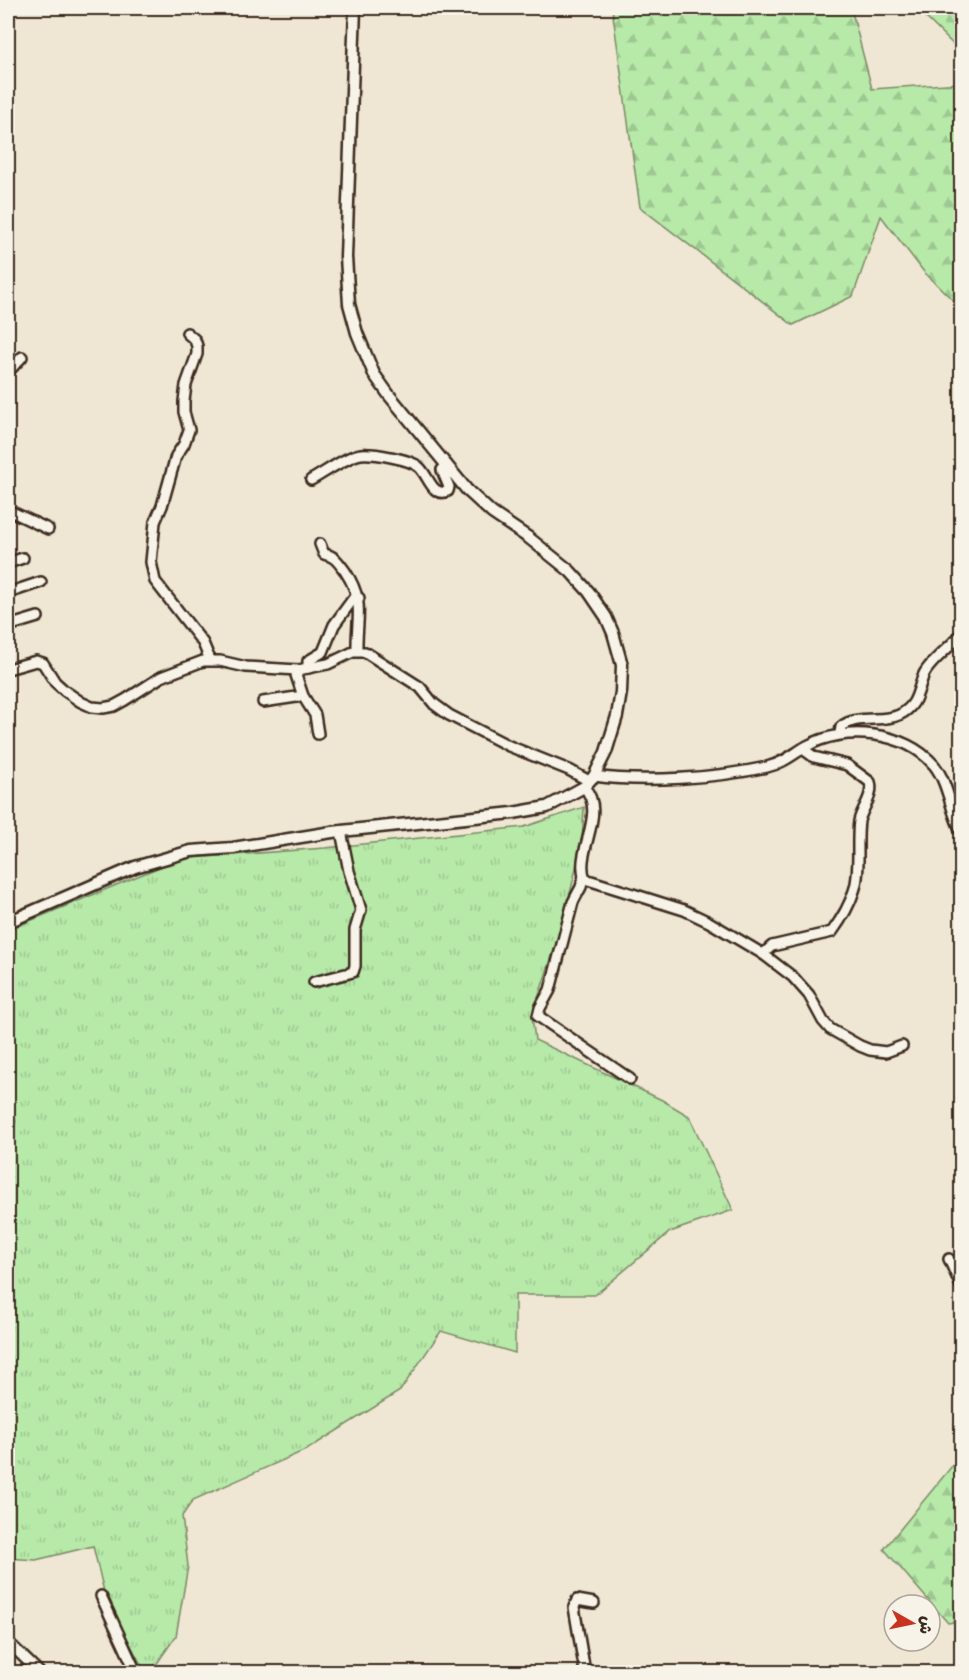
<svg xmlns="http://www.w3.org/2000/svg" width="969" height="1680" viewBox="0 0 969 1680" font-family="Mynerve,'Playpen Sans Arabic',sans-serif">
<defs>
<pattern id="grass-tufts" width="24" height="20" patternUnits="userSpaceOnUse" patternTransform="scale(1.5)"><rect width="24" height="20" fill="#b7e9a9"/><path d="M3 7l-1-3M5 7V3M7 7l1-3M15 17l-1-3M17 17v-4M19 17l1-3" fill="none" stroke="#9ec891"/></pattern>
<pattern id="forest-firs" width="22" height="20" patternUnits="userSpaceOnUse" patternTransform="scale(1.5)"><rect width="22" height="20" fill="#b7e9a9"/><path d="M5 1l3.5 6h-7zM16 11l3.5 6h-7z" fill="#9ec891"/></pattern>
</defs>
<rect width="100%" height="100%" fill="#efe6d4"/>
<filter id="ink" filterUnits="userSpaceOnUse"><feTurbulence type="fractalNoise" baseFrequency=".0167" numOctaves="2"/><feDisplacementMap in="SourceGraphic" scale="12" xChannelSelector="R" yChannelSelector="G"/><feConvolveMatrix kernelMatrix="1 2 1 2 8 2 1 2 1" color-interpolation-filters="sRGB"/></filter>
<g filter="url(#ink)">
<polygon fill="url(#grass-tufts)" stroke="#798a64" stroke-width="1.5" points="584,807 582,842 564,920 532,1016 535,1040 662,1100 689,1116 733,1210 670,1232 595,1295 515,1295 515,1353 441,1331 400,1391 308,1449 193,1500 182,1516 188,1566 176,1636 151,1672 145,1672 105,1596 93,1546 36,1560 8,1558 8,930 179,859 325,848 524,827"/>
<g fill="url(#forest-firs)" stroke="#798a64" stroke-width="1.5">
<polygon points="612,8 851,8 872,89 961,83 961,308 924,272 881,216 853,296 793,325 640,207"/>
<polygon points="916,8 961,8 961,52"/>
<polygon points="961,1455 961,1621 948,1623 884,1549"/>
</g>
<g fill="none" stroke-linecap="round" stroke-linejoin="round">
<defs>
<g id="minor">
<polyline points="187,333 195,340 197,346 197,354 186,385 184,401 184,412 189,430 184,444 176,456 162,506 155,522 151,562 155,581 203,643 210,660"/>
<polyline points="8,372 22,357"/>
<path d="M 311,480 C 324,473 347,456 361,454 C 374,453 410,459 419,467 C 429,476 432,498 448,491 L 449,487 L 442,470 L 447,465"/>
<polyline points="8,510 48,529"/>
<path d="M 320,544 L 324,554 C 335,556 338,562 345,571 C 366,603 356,617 357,651"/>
<polyline points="8,563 23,558"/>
<polyline points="8,593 41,582"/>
<polyline points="8,626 38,617"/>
<polyline points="308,668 308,661 323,652 334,625 353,599 359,598"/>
<polyline points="8,669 36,661 43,663 55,682 65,691 81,702 92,707 103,708 114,706 125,700 161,677 203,661 220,661 246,667 298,670 328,664 353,652 365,652 420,687 434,704 449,715 509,746 569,770 589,781"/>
<polyline points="300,670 296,675 303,696 315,715 318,734"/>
<polyline points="263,702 303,696"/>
<path d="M 840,733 L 841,727 C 856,714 882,723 899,715 C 918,706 917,691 924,674 C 931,660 952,646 962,633"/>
<path d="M 594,776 C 646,783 716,778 767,767 C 784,763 793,754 807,746 C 844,725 905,731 934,765 C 949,784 950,811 962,833"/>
<path d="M 584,787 C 608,813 574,852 585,879 L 684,910 L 709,922 L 763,954 L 793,977 L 809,995 L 823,1021 L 830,1029 L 860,1046 L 870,1050 L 886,1052 L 902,1046"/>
<polyline points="584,876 581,887 573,902 550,990 540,1008 538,1016 630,1079"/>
<path d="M 763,954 L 772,946 L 832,932 C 840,921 850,904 854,891 C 861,872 856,842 859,821 C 862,808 874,796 870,782 L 847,765 L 814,757 L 803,749"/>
<polyline points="314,982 353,972 355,966 355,930 361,910 349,871 341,831"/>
<polyline points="8,1121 9,1121"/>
<polyline points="949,1259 962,1288"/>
<polyline points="101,1596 136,1672"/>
<polyline points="8,1642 39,1672"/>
<polyline points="585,1672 574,1607 577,1600 594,1603"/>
</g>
<polyline id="tertiary" points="8,922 135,867 191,851 233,848 332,832 513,813 547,807 584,787 594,776 606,752 617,716 621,692 622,665 613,633 606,617 589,592 570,571 529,538 492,513 467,490 389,395 374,374 357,333 349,304 346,257 355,8"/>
</defs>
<use href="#minor" stroke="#3b2a1e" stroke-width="14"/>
<use href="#tertiary" stroke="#3b2a1e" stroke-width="15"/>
<use href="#minor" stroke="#f7f3e8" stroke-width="9"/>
<use href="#tertiary" stroke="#f7f3e8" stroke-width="10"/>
</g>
</g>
<rect width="969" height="1680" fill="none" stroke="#f7f3e8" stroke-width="30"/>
<rect x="15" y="15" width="939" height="1650" fill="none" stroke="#3b2a1e" stroke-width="2" filter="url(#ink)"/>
<g transform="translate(912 1623) rotate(99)"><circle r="28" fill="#f7f3e8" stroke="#aca397" stroke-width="1.5"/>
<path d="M0-4.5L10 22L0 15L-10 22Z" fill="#c8321e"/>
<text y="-9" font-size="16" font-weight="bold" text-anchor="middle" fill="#3b2a1e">ش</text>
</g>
</svg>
